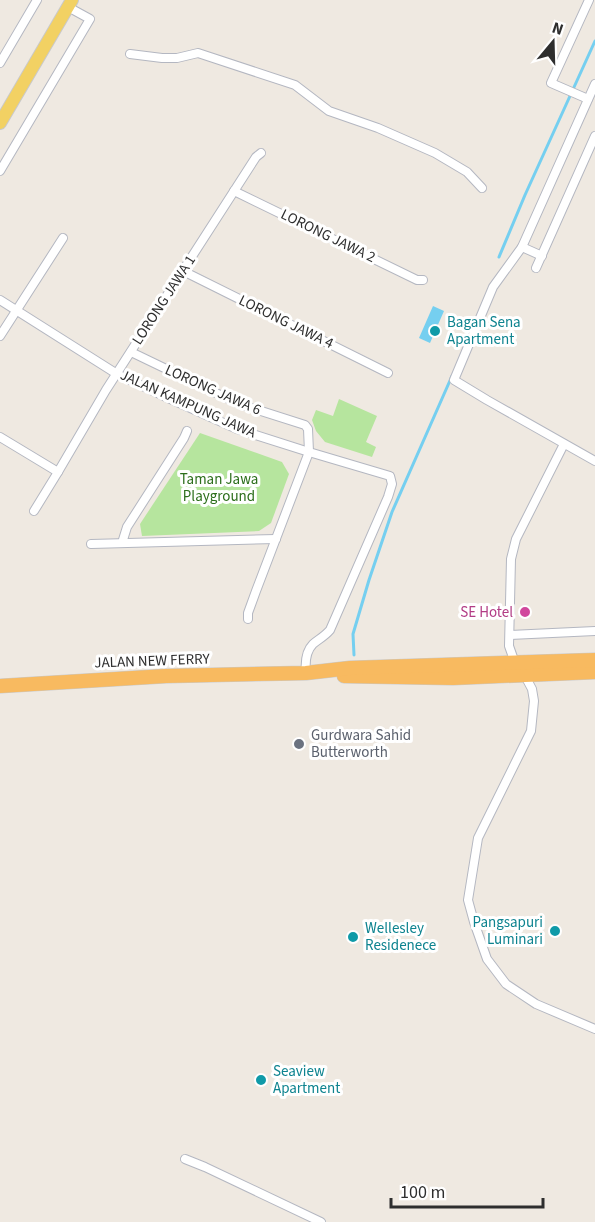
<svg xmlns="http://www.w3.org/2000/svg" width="595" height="1222" viewBox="0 0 595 1222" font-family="'Source Sans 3',sans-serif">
<rect width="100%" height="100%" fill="#efe9e1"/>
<g fill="#b6e59e">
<polygon points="339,399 377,416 366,442 376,447 372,457 325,442 316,431 312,420 316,410 333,416"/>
<polygon points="200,433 282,462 289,474 271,523 259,531 142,536 140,524"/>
</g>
<polygon fill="#75cff0" points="433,306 444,311 430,343 419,338"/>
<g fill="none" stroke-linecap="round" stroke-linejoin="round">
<g stroke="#75cff0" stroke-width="3">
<polyline points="499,257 525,195 595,41"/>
<polyline points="354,655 353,634 369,580 392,512 452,376"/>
</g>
<defs>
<g id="minor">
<polyline points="130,54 162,58 177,58 198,53 295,85 329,111 378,128 435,153 467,172 482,188"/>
<polyline points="0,63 37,0"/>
<polyline points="595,84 522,247 493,287 454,380 487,400 595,461"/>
<polyline points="588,99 551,83 589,0"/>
<polyline points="0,171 90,19 68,7"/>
<polyline points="234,191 417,280 423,280"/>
<polyline points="522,247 542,256"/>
<polyline points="536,268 595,136"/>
<polyline points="183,271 388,373"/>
<path d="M 0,300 L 117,374 L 168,398 L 237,429 L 309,452 L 390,476 L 392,484 L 388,497 L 330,630 C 325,636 319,639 313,644 C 305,652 305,663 306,673"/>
<polyline points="0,336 63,238"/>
<polyline points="131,352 239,404 305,425 308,429 309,452 256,591 248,613 248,619"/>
<polyline points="0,437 58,472"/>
<polyline points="564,444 516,539 511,559 509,646 515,663 525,676 532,689 534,701 531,731 478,838 468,900 474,922 487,959 506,984 536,1004 595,1029"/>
<polyline points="34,511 58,472 106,390 256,157 261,153"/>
<polyline points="122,543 127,527 184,438 187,431"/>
<polyline points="91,544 276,539"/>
<polyline points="510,635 595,631"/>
<polyline points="185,1159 205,1167 321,1222"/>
</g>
<polyline id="primary" points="0,123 72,0"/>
<g id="trunk">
<polyline points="344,676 453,678 595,672"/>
<polyline points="0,686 166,676 306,673 350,668 595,660"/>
</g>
</defs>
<use href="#minor" stroke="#b4b7c1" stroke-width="10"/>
<use href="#primary" stroke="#c9c9c9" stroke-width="14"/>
<use href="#trunk" stroke="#c9c9c9" stroke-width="15"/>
<use href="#minor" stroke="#fff" stroke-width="8"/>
<use href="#primary" stroke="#f2d163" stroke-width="12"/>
<use href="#trunk" stroke="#f8ba60" stroke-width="14"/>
</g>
<g fill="#0f9aa8" stroke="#fff" stroke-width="2">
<circle cx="435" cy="331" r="6"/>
<circle cx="555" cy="931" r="6"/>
<circle cx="353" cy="937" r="6"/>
<circle cx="261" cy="1080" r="6"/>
</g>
<circle fill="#d1479c" stroke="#fff" stroke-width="2" cx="525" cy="612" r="6"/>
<circle fill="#6b7280" stroke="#fff" stroke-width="2" cx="299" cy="744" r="6"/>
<g text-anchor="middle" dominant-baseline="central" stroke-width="6" stroke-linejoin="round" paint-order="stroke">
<g font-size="15" fill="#2e2e2e" stroke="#fff">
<text transform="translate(328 236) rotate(26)">LORONG JAWA 2</text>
<text transform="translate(164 300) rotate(-57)">LORONG JAWA 1</text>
<text transform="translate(286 322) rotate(26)">LORONG JAWA 4</text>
<text transform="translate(213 390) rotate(24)">LORONG JAWA 6</text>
<text transform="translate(188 404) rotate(24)">JALAN KAMPUNG JAWA</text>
<text transform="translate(152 661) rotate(-2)">JALAN NEW FERRY</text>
</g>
<g font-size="15" fill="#0d838f" stroke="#fff" text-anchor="start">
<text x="447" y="322">Bagan Sena<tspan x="447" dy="17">Apartment</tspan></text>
<text x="543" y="922" text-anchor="end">Pangsapuri<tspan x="543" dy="17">Luminari</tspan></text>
<text x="365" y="928">Wellesley<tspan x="365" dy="17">Residenece</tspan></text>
<text x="273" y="1071">Seaview<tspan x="273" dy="17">Apartment</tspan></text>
</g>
<g font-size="15" fill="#2c6e1b" stroke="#fff">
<text x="219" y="479">Taman Jawa<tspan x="219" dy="17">Playground</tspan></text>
</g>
<g font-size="15" fill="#b23c85" stroke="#fff" text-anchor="end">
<text x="513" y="612">SE Hotel</text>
</g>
<g font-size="15" fill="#5b616d" stroke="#fff" text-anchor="start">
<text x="311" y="735">Gurdwara Sahid<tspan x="311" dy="17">Butterworth</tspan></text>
</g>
</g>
<g transform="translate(553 42) rotate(19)" stroke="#ffffff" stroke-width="4.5" paint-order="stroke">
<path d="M0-4.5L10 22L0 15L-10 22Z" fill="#2e2e2e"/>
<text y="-9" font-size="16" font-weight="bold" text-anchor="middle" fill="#2e2e2e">N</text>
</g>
<path d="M391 1198v9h152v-9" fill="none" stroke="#2e2e2e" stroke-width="3"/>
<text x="400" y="1198" font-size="18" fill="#2e2e2e" stroke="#ffffff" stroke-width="4.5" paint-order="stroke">100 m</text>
</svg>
